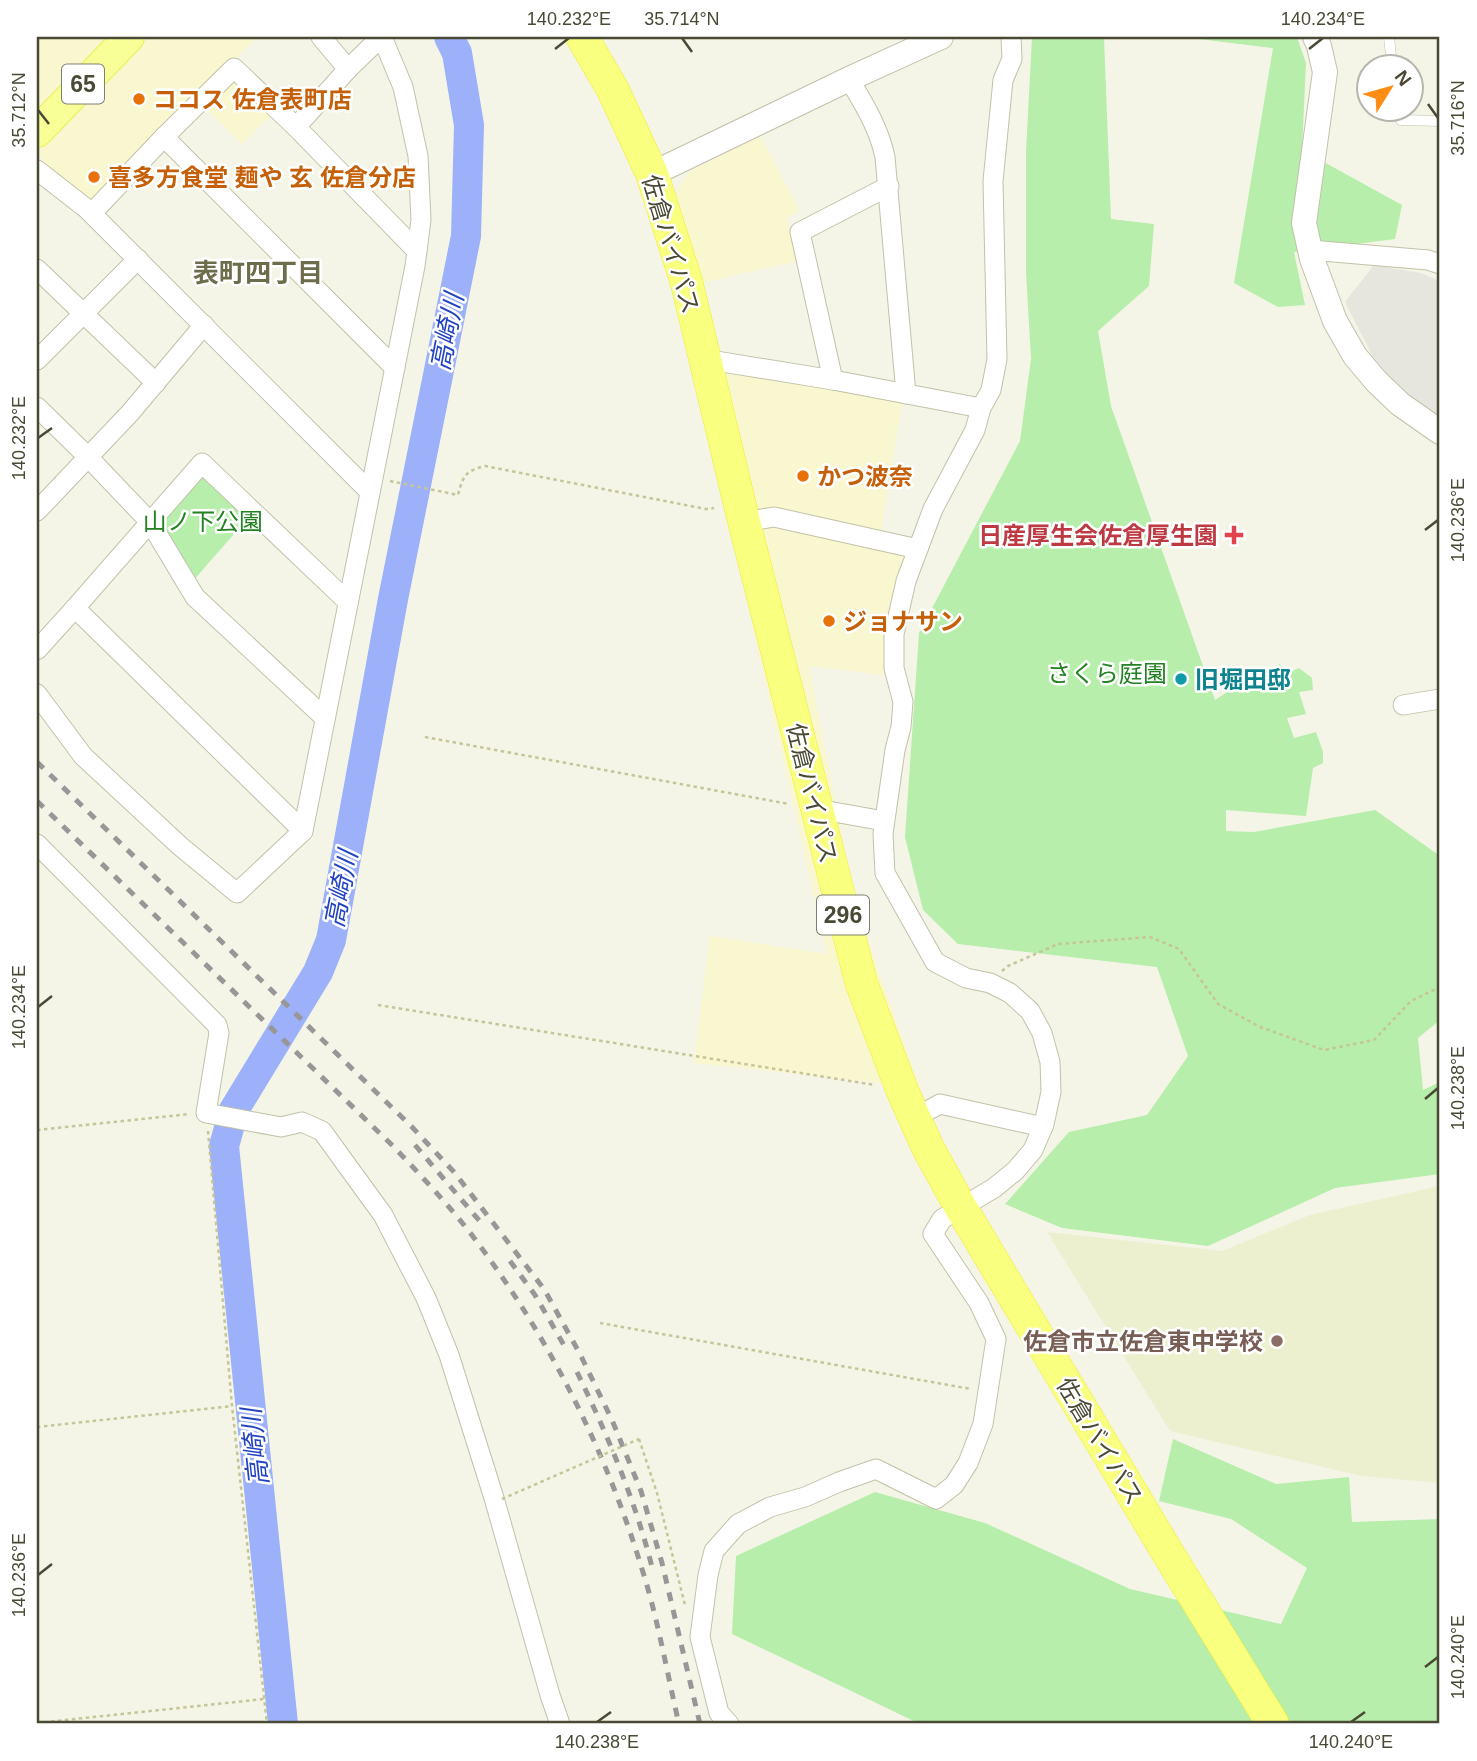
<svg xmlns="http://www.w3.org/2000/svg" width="1477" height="1761" viewBox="0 0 1477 1761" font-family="Helvetica,'Noto Sans JP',sans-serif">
<rect width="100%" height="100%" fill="#f4f5e7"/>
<g fill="#f9f7d0">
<polygon points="37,37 258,37 225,68 271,116 242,144 194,97 90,202 46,167 37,150"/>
<polygon points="760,136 800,211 787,218 798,261 697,284 714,367 903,397 881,533 910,538 883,675 809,666 854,900 920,1087 694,1063 710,936 827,954 693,363 673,197 690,171"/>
</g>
<polygon fill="#edf0cf" points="1440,1186 1440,1483 1362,1476 1170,1431 1047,1232 1222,1251 1310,1215"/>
<g fill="#b7eeab">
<polygon points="1032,37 1104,37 1111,219 1154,224 1149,286 1098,331 1111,406 1215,700 1246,680 1280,664 1284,675 1299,668 1312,678 1313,690 1299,692 1306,714 1287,718 1294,738 1316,732 1323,752 1323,763 1313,768 1306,816 1226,810 1226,831 1254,832 1375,810 1440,856 1440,1020 1418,1038 1423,1090 1440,1082 1440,1174 1335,1188 1208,1246 1062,1228 1005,1204 1069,1132 1147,1115 1188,1056 1157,967 958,944 923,910 905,837 919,633 1020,441 1031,359 1026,272 1026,151"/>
<polygon points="1183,37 1297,37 1306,63 1302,150 1402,205 1395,239 1294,252 1305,305 1278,307 1234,283 1273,48"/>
<polygon points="198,477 208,478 248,518 192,582 159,522"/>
<polygon points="1173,1439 1276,1484 1349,1477 1352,1522 1440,1519 1440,1724 920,1724 732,1634 736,1556 875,1492 985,1523 1130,1589 1281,1624 1307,1568 1231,1519 1159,1501"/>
</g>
<polygon fill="#e6e6df" points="1374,265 1421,273 1440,281 1440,419 1428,413 1376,363 1345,302"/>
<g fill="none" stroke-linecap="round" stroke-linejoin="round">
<polyline stroke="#9cb1f9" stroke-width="30" points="283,1724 224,1146 234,1110 318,972 331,940 393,599 466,236 469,125 457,53 449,37"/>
<defs>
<g id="service">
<polyline points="1389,37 1392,66"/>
<polyline points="1400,108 1401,120 1440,121"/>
</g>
<g id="minor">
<polyline points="321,37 348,69 381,37"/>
<path d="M 849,79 C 864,104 879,128 885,157 L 906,394"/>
<polyline points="296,127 348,69"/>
<polyline points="164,137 395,368"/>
<polyline points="37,170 87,209 370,492"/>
<polyline points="92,213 164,137 234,68 296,127 417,251"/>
<polyline points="1310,250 1428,260 1440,264"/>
<polyline points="37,269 156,383"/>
<polyline points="704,359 833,380 981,408"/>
<polyline points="37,360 138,259"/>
<polyline points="833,380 800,232 889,186"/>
<polyline points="37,407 88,457 150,522 195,597 325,718"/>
<polyline points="37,511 130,413 204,325"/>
<polyline points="744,522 774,517 918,549"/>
<polyline points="75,608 303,831"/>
<polyline points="37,650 75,608 202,463 348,602"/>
<polyline points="37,694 83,756 180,846 237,893 303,831 415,266 421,220 418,156 403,87 382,37"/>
<polyline points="1403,705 1440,699"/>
<polyline points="817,809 884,821"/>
<polyline points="37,844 217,1025 219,1033 206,1113 281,1127 302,1122 322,1131 383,1215 426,1298 449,1355 494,1498 550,1695 560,1724"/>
<polyline points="914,1118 940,1104 1043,1127"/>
<polyline points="729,1724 719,1713 700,1637 708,1575 714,1551 738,1524 770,1507 805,1497 839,1482 876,1469 936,1499 954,1485 968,1463 983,1424 996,1339 979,1303 933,1234 942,1219 994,1188 1015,1171 1033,1150 1044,1124 1051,1092 1050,1062 1042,1033 1030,1011 1010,993 990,983 966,978 935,962 885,873 883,834 895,750 901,727 903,702 894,668 894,634 906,581 933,509 975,430 981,408 991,390 997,359 993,181 1003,80 1012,59 1011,37"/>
</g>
<g id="tertiary">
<polyline points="1315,37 1319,46 1325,72 1304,223 1312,259 1335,321 1355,356 1376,381 1400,404 1440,432"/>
<polyline points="652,174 849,79 941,37"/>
</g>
<polyline id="primary" points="37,132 129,37"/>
<polyline id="trunk" points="582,37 613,90 652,174 687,284 744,522 861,982 902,1090 928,1148 961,1208 1169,1555 1273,1724"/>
</defs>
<use href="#service" stroke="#c1c2a8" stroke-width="11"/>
<use href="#minor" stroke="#c1c2a8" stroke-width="21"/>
<use href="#tertiary" stroke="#c1c2a8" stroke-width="26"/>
<use href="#primary" stroke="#e8f258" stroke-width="32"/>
<use href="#trunk" stroke="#efee26" stroke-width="33"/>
<g stroke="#c5c597" stroke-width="2.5" stroke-dasharray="3.5 3.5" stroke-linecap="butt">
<path d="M 390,481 L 458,495 C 463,476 465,471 485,466 L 706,509 L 714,508"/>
<polyline points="425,737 789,804"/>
<polyline points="1002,971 1008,966 1058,944 1150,937 1179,949 1218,1004 1260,1027 1324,1050 1374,1040 1411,1001 1440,987"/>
<polyline points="378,1005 875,1085"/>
<polyline points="37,1130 190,1114"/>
<polyline points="208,1131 232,1406 267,1724"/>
<polyline points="600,1323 971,1389"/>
<polyline points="37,1427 232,1406"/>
<polyline points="639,1439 657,1493 685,1605"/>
<polyline points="37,1723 264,1699"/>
</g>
<use href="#service" stroke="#fff" stroke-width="10"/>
<use href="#minor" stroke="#fff" stroke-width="19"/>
<use href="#tertiary" stroke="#fff" stroke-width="24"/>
<use href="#primary" stroke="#f7ff96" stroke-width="30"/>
<use href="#trunk" stroke="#f9ff7f" stroke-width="32"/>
<g stroke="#979797" stroke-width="5" stroke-dasharray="9 9" stroke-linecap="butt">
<polyline points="37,762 412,1127 454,1172 544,1289 580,1354 612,1420 641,1491 662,1563 700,1724"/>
<path d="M 37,801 L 393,1146 C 423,1178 454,1210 480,1246 C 552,1343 607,1454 642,1569 C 658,1619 667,1673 679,1724"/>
<polyline points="415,1145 483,1225"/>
<polyline points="510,1261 535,1295 565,1347"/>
<path d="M 577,1372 C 608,1436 636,1502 653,1571"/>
</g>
<polyline stroke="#c5c597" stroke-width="2.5" stroke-dasharray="3.5 3.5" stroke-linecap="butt" points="502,1499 639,1439"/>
</g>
<path fill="none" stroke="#494935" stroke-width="2.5" d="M 682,38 L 692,52M 555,49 L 569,38M 1309,49 L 1323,38M 1428,104 L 1438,118M 38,110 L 49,124M 38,438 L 52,428M 1425,530 L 1438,520M 38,1007 L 52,996M 1425,1099 L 1438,1088M 38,1575 L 52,1564M 1425,1667 L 1438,1657M 597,1722 L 611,1712M 1351,1722 L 1365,1712"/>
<g fill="#e8710a" stroke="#fff" stroke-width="2.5">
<circle cx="139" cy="99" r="7"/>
<circle cx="94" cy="177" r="7"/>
<circle cx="803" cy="476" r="7"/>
<circle cx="829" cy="621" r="7"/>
</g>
<path fill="#e0444e" stroke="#fff" stroke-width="2.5" d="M1230.5 524.5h7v7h7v7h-7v7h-7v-7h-7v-7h7z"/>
<circle fill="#0f9aa8" stroke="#fff" stroke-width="2.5" cx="1181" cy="679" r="7"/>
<circle fill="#8d6e63" stroke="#fff" stroke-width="2.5" cx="1277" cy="1341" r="7"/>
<g text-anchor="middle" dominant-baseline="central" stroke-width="5" stroke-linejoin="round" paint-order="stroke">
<g fill="#fff" stroke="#808072" stroke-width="2">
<rect x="62" y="64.5" width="42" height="39" rx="5"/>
<rect x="817" y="895.5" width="52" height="39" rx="5"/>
</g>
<g font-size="23" font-weight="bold" fill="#494935">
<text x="83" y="84">65</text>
<text x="843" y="915">296</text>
</g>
<g font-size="24" font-weight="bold" fill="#c56008" stroke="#fff" text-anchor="start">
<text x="153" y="99">ココス 佐倉表町店</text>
<text x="108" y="177">喜多方食堂 麺や 玄 佐倉分店</text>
<text x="817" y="476">かつ波奈</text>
<text x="843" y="621">ジョナサン</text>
</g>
<g font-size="24" fill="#494935" stroke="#fff">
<text transform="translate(671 244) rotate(73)">佐倉バイパス</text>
<text transform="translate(812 793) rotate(76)">佐倉バイパス</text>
<text transform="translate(1100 1441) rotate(59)">佐倉バイパス</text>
</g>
<g font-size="24" fill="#228221" stroke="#fff">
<text x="203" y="521">山ノ下公園</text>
<text x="1107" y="673">さくら庭園</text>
</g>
<g font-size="24" font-weight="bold" fill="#be3a42" stroke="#fff" text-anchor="end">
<text x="1218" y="535">日産厚生会佐倉厚生園</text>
</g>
<g font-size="24" font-weight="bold" fill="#0d838f" stroke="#fff" text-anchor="start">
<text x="1195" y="679">旧堀田邸</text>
</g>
<g font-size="24" font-weight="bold" fill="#785e54" stroke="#fff" text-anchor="end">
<text x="1263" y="1341">佐倉市立佐倉東中学校</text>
</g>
<g font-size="26" font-weight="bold" fill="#6d6c4b" stroke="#fff">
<text x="258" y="273">表町四丁目</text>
</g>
<g font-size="26" font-style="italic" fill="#2143c2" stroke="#fff">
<text transform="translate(447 332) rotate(-79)">高崎川</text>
<text transform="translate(341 889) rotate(-79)">高崎川</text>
<text transform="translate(255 1447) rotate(-96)">高崎川</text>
</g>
</g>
<rect width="1477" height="1761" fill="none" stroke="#ffffff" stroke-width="77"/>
<g transform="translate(1390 88) rotate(53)"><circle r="33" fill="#ffffff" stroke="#b6b6ae" stroke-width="2"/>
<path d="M0-5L12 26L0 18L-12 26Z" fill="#ff8c14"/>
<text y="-10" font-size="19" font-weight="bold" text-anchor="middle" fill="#494935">N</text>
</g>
<rect x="38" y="38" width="1400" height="1684" fill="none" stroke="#494935" stroke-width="2.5"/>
<g font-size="18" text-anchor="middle" fill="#494935">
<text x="569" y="25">140.232°E</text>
<text x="682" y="25">35.714°N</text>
<text x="1323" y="25">140.234°E</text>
<text transform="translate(19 110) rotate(-90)" y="6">35.712°N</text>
<text transform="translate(1458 118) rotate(-90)" y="6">35.716°N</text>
<text transform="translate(19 438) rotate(-90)" y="6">140.232°E</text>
<text transform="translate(1458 520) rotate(-90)" y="6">140.236°E</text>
<text transform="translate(19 1007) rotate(-90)" y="6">140.234°E</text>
<text transform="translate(1458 1088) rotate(-90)" y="6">140.238°E</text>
<text transform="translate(19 1575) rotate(-90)" y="6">140.236°E</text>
<text transform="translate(1458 1657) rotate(-90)" y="6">140.240°E</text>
<text x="597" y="1748">140.238°E</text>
<text x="1351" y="1748">140.240°E</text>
</g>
</svg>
